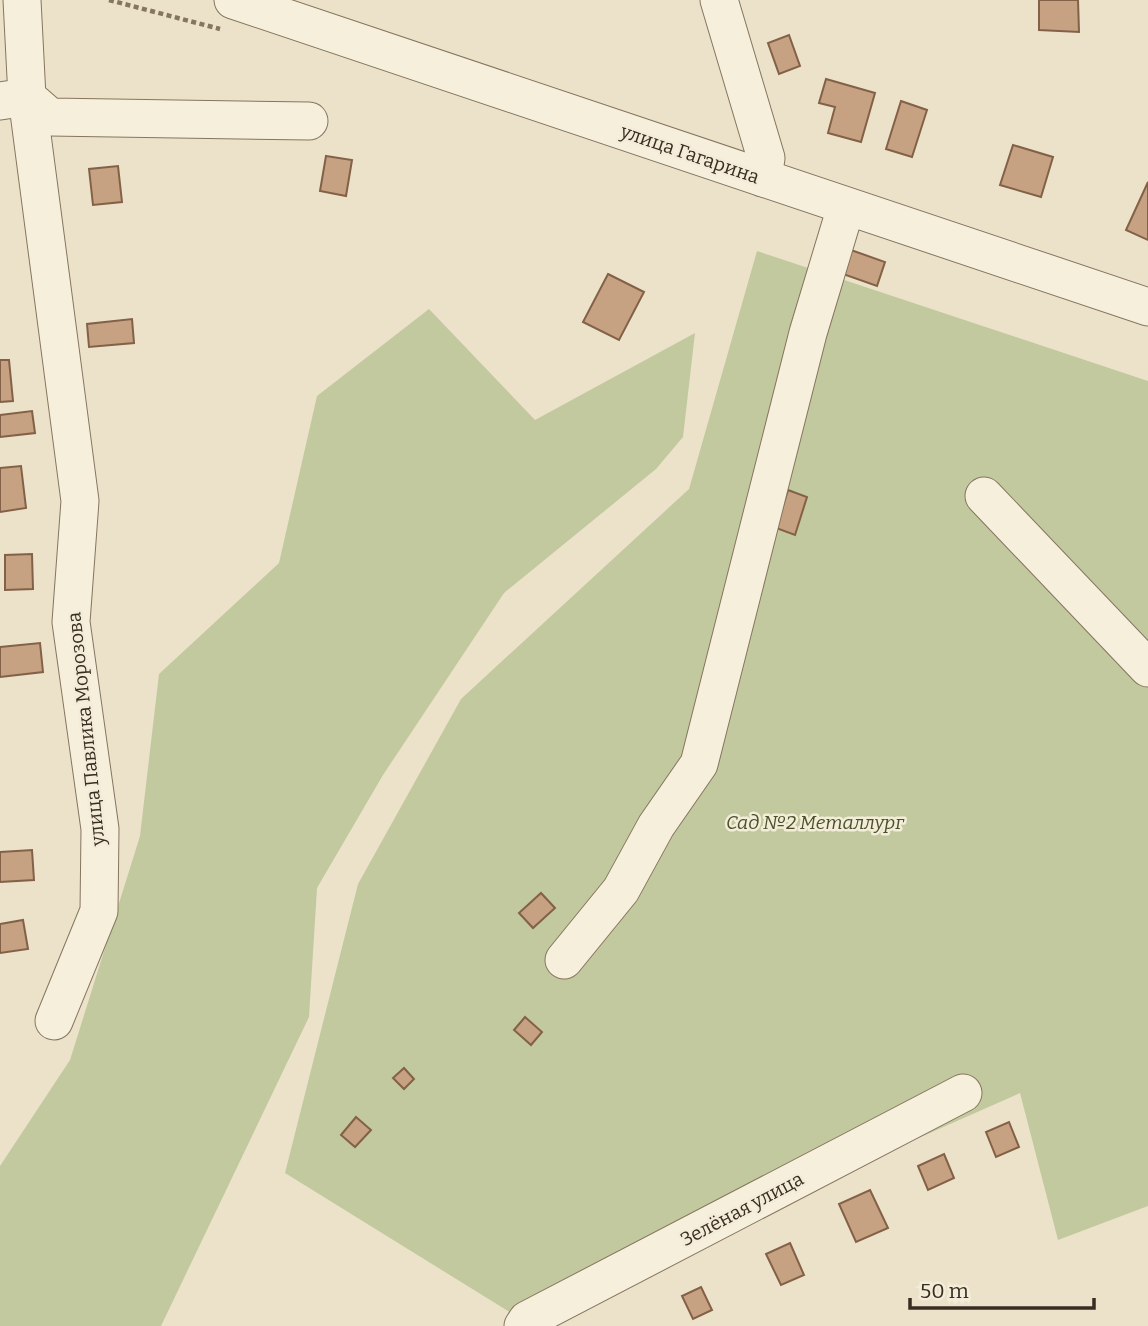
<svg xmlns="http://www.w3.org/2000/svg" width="1148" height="1326" viewBox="0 0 1148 1326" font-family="Bitter,serif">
<rect width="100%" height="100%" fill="#ebe2c9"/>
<g fill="#c2c99e">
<polygon points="757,251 1148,381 1148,1206 1058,1240 1020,1093 516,1316 285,1173 358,884 461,699 689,489"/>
<polygon points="429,309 535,420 695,333 683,437 656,469 504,593 383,775 317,888 309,1017 161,1326 0,1326 0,1166 70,1060 140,836 159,674 279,563 317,396"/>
</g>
<g fill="#c6a182" stroke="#836147" stroke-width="2">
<polygon points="1039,0 1078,0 1079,32 1039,30"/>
<polygon points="789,35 800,66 779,74 768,43"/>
<polygon points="826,79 875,93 861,142 828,133 835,107 819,103"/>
<polygon points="901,101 927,110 912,157 886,149"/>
<polygon points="1013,145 1053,157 1041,197 1000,185"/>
<polygon points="326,156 352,160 346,196 320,191"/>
<polygon points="118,166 122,202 93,205 89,169"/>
<polygon points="1148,182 1148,240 1126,230"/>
<polygon points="848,249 885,262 877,286 840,273"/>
<polygon points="608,274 644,292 619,340 583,322"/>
<polygon points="132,319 134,343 89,347 87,324"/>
<polygon points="0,360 9,360 13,401 0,402"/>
<polygon points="32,411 35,433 0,437 0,415"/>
<polygon points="21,466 26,508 0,512 0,468"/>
<polygon points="788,490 807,497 795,535 776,528"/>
<polygon points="32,554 33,589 5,590 5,555"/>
<polygon points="40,643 43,672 0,677 0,647"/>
<polygon points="32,850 34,880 0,882 0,852"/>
<polygon points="541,893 555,908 533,928 519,913"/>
<polygon points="23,920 28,949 0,953 0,924"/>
<polygon points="525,1017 542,1032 531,1045 514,1030"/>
<polygon points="404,1068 414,1079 404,1089 393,1078"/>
<polygon points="356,1117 371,1130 355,1147 341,1135"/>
<polygon points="1009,1122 1019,1147 996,1157 986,1132"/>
<polygon points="944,1154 954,1178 928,1190 918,1166"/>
<polygon points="870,1190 888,1228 856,1242 839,1204"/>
<polygon points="790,1243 804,1275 781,1285 766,1254"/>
<polygon points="701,1287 712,1310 693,1319 682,1296"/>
</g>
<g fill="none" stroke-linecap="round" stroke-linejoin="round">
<defs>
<g id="minor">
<polyline points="22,0 27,97 80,501 71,622 100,829 99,911 54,1021"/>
<polyline points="233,0 1148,307"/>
<polyline points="719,0 766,158 763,178"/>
<polyline points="0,101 27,97 50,117 309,121"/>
<polyline points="984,496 1148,668"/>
<polyline points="564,960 621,890 656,826 699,764 808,333 846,207"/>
<polyline points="523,1326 527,1320 963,1093"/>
</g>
</defs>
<use href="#minor" stroke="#86755f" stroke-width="39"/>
<polyline stroke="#86755f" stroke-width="4.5" stroke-dasharray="5 3.5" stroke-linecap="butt" points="109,0 220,29"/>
<use href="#minor" stroke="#f6efdc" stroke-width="37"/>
</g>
<g text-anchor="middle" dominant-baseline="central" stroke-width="5" stroke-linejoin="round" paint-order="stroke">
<g font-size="19" fill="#382d21" stroke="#f3ecd8">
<text transform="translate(690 154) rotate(19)">улица Гагарина</text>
<text transform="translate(86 729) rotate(-96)">улица Павлика Морозова</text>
<text transform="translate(742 1209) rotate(-28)">Зелёная улица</text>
</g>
<g font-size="19" font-style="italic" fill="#47522a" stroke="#f3ecd8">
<text x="815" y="822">Сад №2 Металлург</text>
</g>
</g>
<path d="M910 1298v10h184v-10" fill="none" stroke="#382d21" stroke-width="3.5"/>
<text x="920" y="1298" font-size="21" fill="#382d21" stroke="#f3ecd8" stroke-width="5" paint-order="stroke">50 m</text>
</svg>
